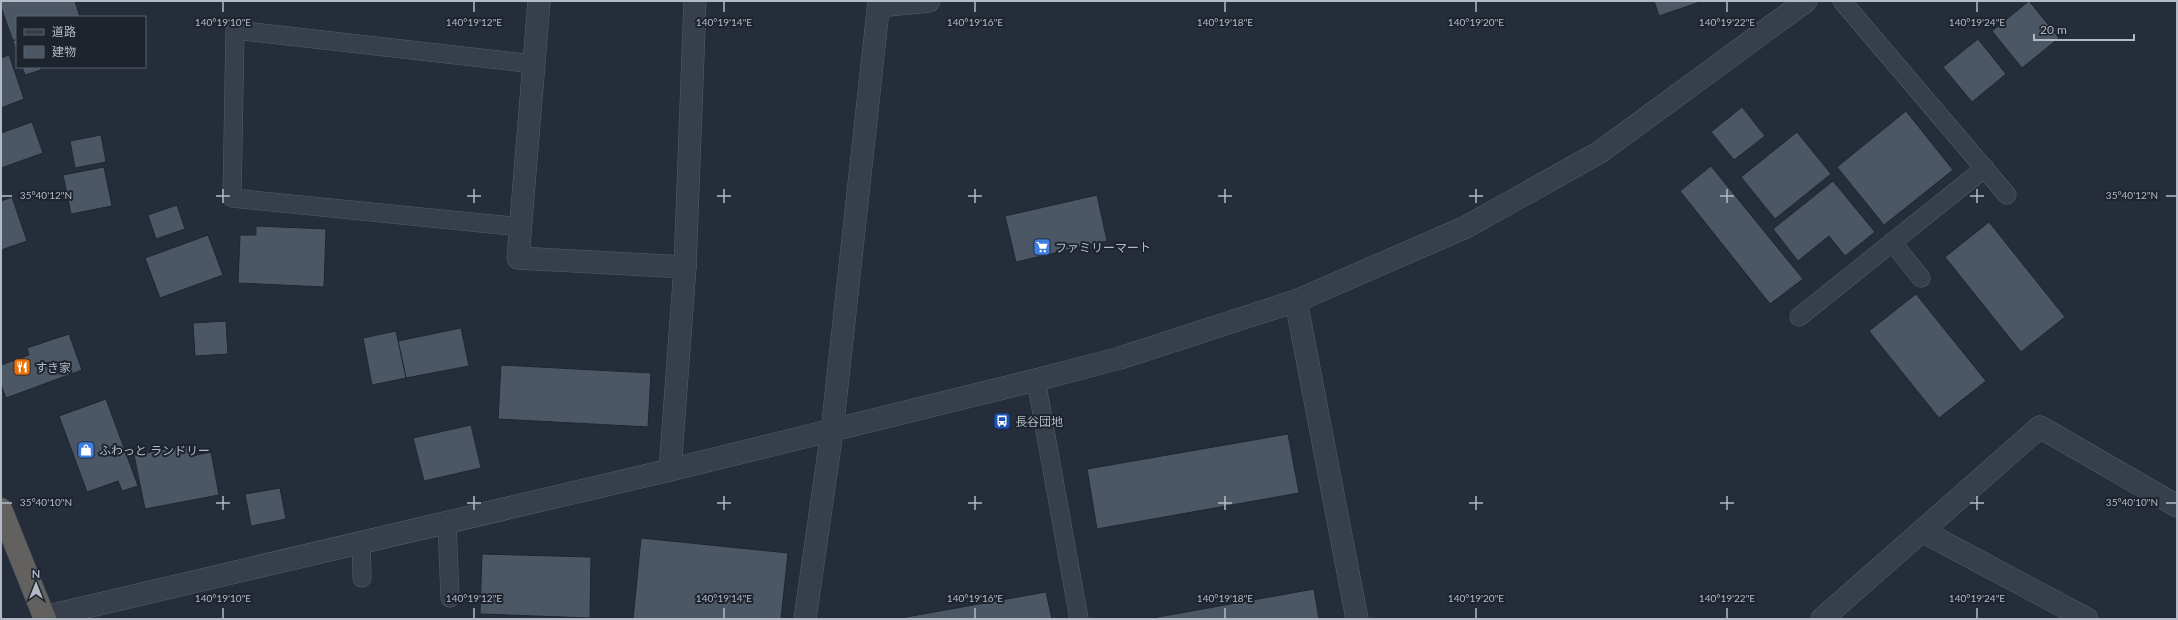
<svg xmlns="http://www.w3.org/2000/svg" width="2178" height="620" viewBox="0 0 2178 620" font-family="Lato,'Noto Sans JP',sans-serif">
<rect width="100%" height="100%" fill="#242d39"/>
<g fill="#4c5765" stroke="#1f2630">
<polygon points="1,1 75,1 80,17 17,17 17,39 13,41 1,7"/>
<polygon points="1654,1 1703,1 1659,16"/>
<polygon points="2029,1 2059,38 2022,68 1992,31"/>
<polygon points="17,39 17,52 13,41"/>
<polygon points="1978,39 2006,74 1972,102 1943,67"/>
<polygon points="9,55 24,99 1,108 1,58"/>
<polygon points="22,67 40,67 41,70 25,75"/>
<polygon points="1742,107 1765,136 1734,160 1711,132"/>
<polygon points="1906,111 1953,170 1884,225 1837,167"/>
<polygon points="32,122 43,153 1,168 1,133"/>
<polygon points="1797,132 1831,174 1775,219 1741,177"/>
<polygon points="101,135 106,162 75,168 70,141"/>
<polygon points="1711,166 1803,279 1770,304 1680,191"/>
<polygon points="104,167 112,206 71,214 63,175"/>
<polygon points="1833,181 1875,232 1845,256 1829,236 1798,261 1773,229"/>
<polygon points="1097,195 1107,241 1016,262 1005,216"/>
<polygon points="12,197 27,241 1,250 1,201"/>
<polygon points="177,205 185,229 156,239 148,215"/>
<polygon points="1989,222 2065,317 2021,352 1945,257"/>
<polygon points="256,226 326,229 324,287 238,283 240,235 256,235"/>
<polygon points="208,235 223,275 160,298 145,258"/>
<polygon points="1916,294 1986,381 1939,418 1869,331"/>
<polygon points="226,321 228,354 195,356 193,323"/>
<polygon points="461,328 469,366 406,378 398,341"/>
<polygon points="396,331 406,378 372,385 363,338"/>
<polygon points="69,334 82,370 6,398 1,385 1,365 29,355 27,348"/>
<polygon points="501,365 651,373 648,427 498,419"/>
<polygon points="106,399 138,486 122,491 118,481 87,492 59,416"/>
<polygon points="471,425 481,468 424,481 413,438"/>
<polygon points="1288,434 1299,493 1097,529 1087,469"/>
<polygon points="189,445 192,456 211,452 219,495 145,509 134,455"/>
<polygon points="280,488 286,519 251,526 245,494"/>
<polygon points="641,538 788,553 781,619 633,619"/>
<polygon points="482,554 591,557 590,618 480,614"/>
<polygon points="1314,589 1319,619 1147,619"/>
<polygon points="1046,592 1052,619 895,619"/>
</g>
<g fill="none" stroke-linecap="round" stroke-linejoin="round">
<defs>
<g id="service">
<polyline points="1842,1 2007,195"/>
<polyline points="521,227 232,198 235,30 534,64"/>
<polyline points="1892,242 1921,278"/>
<polyline points="1799,317 1985,168"/>
<polyline points="1036,380 1079,619"/>
<polyline points="447,521 450,598"/>
<polyline points="361,541 362,578"/>
</g>
<g id="minor">
<polyline points="539,1 518,258 685,267"/>
<polyline points="879,6 929,1"/>
<polyline points="1296,301 1357,619"/>
<polyline points="670,470 685,267 695,1"/>
<polyline points="1922,531 2087,619"/>
<polyline points="805,619 832,431 879,1"/>
<polyline points="1822,619 2040,427 2177,506"/>
</g>
<polyline id="tertiary" points="44,617 670,470 1036,380 1120,358 1296,301 1466,227 1600,152 1806,1"/>
<polyline id="trunk" points="1,509 45,619"/>
</defs>
<use href="#service" stroke="#565d67" stroke-width="19"/>
<use href="#minor" stroke="#565d67" stroke-width="23"/>
<use href="#tertiary" stroke="#565d67" stroke-width="23"/>
<use href="#trunk" stroke="#434a54" stroke-width="23"/>
<use href="#service" stroke="#373f4a" stroke-width="18"/>
<use href="#minor" stroke="#373f4a" stroke-width="22"/>
<use href="#tertiary" stroke="#373f4a" stroke-width="22"/>
<use href="#trunk" stroke="#62615f" stroke-width="22"/>
</g>
<path fill="none" stroke="#b3bac5" stroke-width="1.5" d="M 223,2 L 223,12M 474,2 L 474,12M 724,2 L 724,12M 975,2 L 975,12M 1225,2 L 1225,12M 1476,2 L 1476,12M 1727,2 L 1727,12M 1977,2 L 1977,12M 223,189 L 223,203M 474,189 L 474,203M 724,189 L 724,203M 975,189 L 975,203M 1225,189 L 1225,203M 1476,189 L 1476,203M 1727,189 L 1727,203M 1977,189 L 1977,203M 2,196 L 12,196M 216,196 L 230,196M 467,196 L 481,196M 717,196 L 731,196M 968,196 L 982,196M 1218,196 L 1232,196M 1469,196 L 1483,196M 1720,196 L 1734,196M 1970,196 L 1984,196M 2166,196 L 2176,196M 223,496 L 223,510M 474,496 L 474,510M 724,496 L 724,510M 975,496 L 975,510M 1225,496 L 1225,510M 1476,496 L 1476,510M 1727,496 L 1727,510M 1977,496 L 1977,510M 2,503 L 12,503M 216,503 L 230,503M 467,503 L 481,503M 717,503 L 731,503M 968,503 L 982,503M 1218,503 L 1232,503M 1469,503 L 1483,503M 1720,503 L 1734,503M 1970,503 L 1984,503M 2166,503 L 2176,503M 223,608 L 223,618M 474,608 L 474,618M 724,608 L 724,618M 975,608 L 975,618M 1225,608 L 1225,618M 1476,608 L 1476,618M 1727,608 L 1727,618M 1977,608 L 1977,618"/>
<defs>
<symbol id="supermarket-square" viewBox="-11 -11 22 22"><rect x="-9" y="-9" width="18" height="18" rx="4" fill="#3f7fe0" stroke="#1d242e"/><path d="M-6-5.5h2.5l.6 2H6L4.5 2H-2.5L-4.4-4H-6ZM-1.5 3.2a1.3 1.3 0 1 0 .1 0ZM3 3.2a1.3 1.3 0 1 0 .1 0Z" fill="#fff"/></symbol>
<symbol id="restaurant-square" viewBox="-11 -11 22 22"><rect x="-9" y="-9" width="18" height="18" rx="4" fill="#e8710a" stroke="#1d242e"/><path d="M-5-6h1v4h1v-4h1v4h1v-4h1v5L-1.5 .5V6h-2V.5L-5-1ZM5-6V6H3V1.5H1.5Q1.5-4 5-6Z" fill="#fff"/></symbol>
<symbol id="bus-square" viewBox="-11 -11 22 22"><rect x="-9" y="-9" width="18" height="18" rx="4" fill="#1a4fb4" stroke="#1d242e"/><path d="M-5-6H5V4H4V6H2V4H-2V6H-4V4H-5ZM-3.5-4V0h7V-4ZM-3.5 1.2v1.5H-2V1.2ZM2 1.2v1.5H3.5V1.2Z" fill="#fff"/></symbol>
<symbol id="shop-square" viewBox="-11 -11 22 22"><rect x="-9" y="-9" width="18" height="18" rx="4" fill="#3f7fe0" stroke="#1d242e"/><path d="M-5-2.5h2.3a2.7 3.5 0 0 1 5.4 0H5L5.5 6h-11ZM-1.5-2.5h3a1.5 2.3 0 0 0-3 0Z" fill="#fff"/></symbol>
</defs>
<g fill-rule="evenodd">
<use href="#supermarket-square" x="1032" y="237" width="20" height="20"/>
<use href="#restaurant-square" x="12" y="357" width="20" height="20"/>
<use href="#bus-square" x="992" y="411" width="20" height="20"/>
<use href="#shop-square" x="76" y="440" width="20" height="20"/>
</g>
<g text-anchor="middle" dominant-baseline="central" stroke-width="4" stroke-linejoin="round" paint-order="stroke">
<g font-size="12" fill="#b3bac5" stroke="#1d242e" text-anchor="start">
<text x="1055" y="247">ファミリーマート</text>
<text x="35" y="367">すき家</text>
<text x="1015" y="421">長谷団地</text>
<text x="99" y="450">ふわっと ランドリー</text>
</g>
</g>
<g font-size="10" text-anchor="middle" fill="#b3bac5" stroke="#1d242e" stroke-width="4" stroke-linejoin="round" paint-order="stroke">
<text x="223" y="26">140°19'10"E</text>
<text x="474" y="26">140°19'12"E</text>
<text x="724" y="26">140°19'14"E</text>
<text x="975" y="26">140°19'16"E</text>
<text x="1225" y="26">140°19'18"E</text>
<text x="1476" y="26">140°19'20"E</text>
<text x="1727" y="26">140°19'22"E</text>
<text x="1977" y="26">140°19'24"E</text>
<text x="46" y="199">35°40'12"N</text>
<text x="2132" y="199">35°40'12"N</text>
<text x="46" y="506">35°40'10"N</text>
<text x="2132" y="506">35°40'10"N</text>
<text x="223" y="602">140°19'10"E</text>
<text x="474" y="602">140°19'12"E</text>
<text x="724" y="602">140°19'14"E</text>
<text x="975" y="602">140°19'16"E</text>
<text x="1225" y="602">140°19'18"E</text>
<text x="1476" y="602">140°19'20"E</text>
<text x="1727" y="602">140°19'22"E</text>
<text x="1977" y="602">140°19'24"E</text>
</g>
<rect width="2178" height="620" fill="none" stroke="#b3bac5" stroke-width="4"/>
<rect x="16" y="16" width="130" height="52" fill="#1d242e" stroke="#59606a"/>
<rect x="24" y="29" width="20" height="6" fill="#373f4a" stroke="#59606a"/>
<text x="52" y="36" font-size="12" fill="#b3bac5">道路</text>
<rect x="24" y="46" width="20" height="12" fill="#4c5765" stroke="#59606a"/>
<text x="52" y="56" font-size="12" fill="#b3bac5">建物</text>
<g transform="translate(36 584)" stroke="#1d242e" stroke-width="3" paint-order="stroke">
<path d="M0-3L7 15L0 10L-7 15Z" fill="#b3bac5"/>
<text y="-6" font-size="11" font-weight="bold" text-anchor="middle" fill="#b3bac5">N</text>
</g>
<path d="M2034 34v6h100v-6" fill="none" stroke="#b3bac5" stroke-width="2"/>
<text x="2040" y="34" font-size="12" fill="#b3bac5" stroke="#1d242e" stroke-width="3" paint-order="stroke">20 m</text>
</svg>
